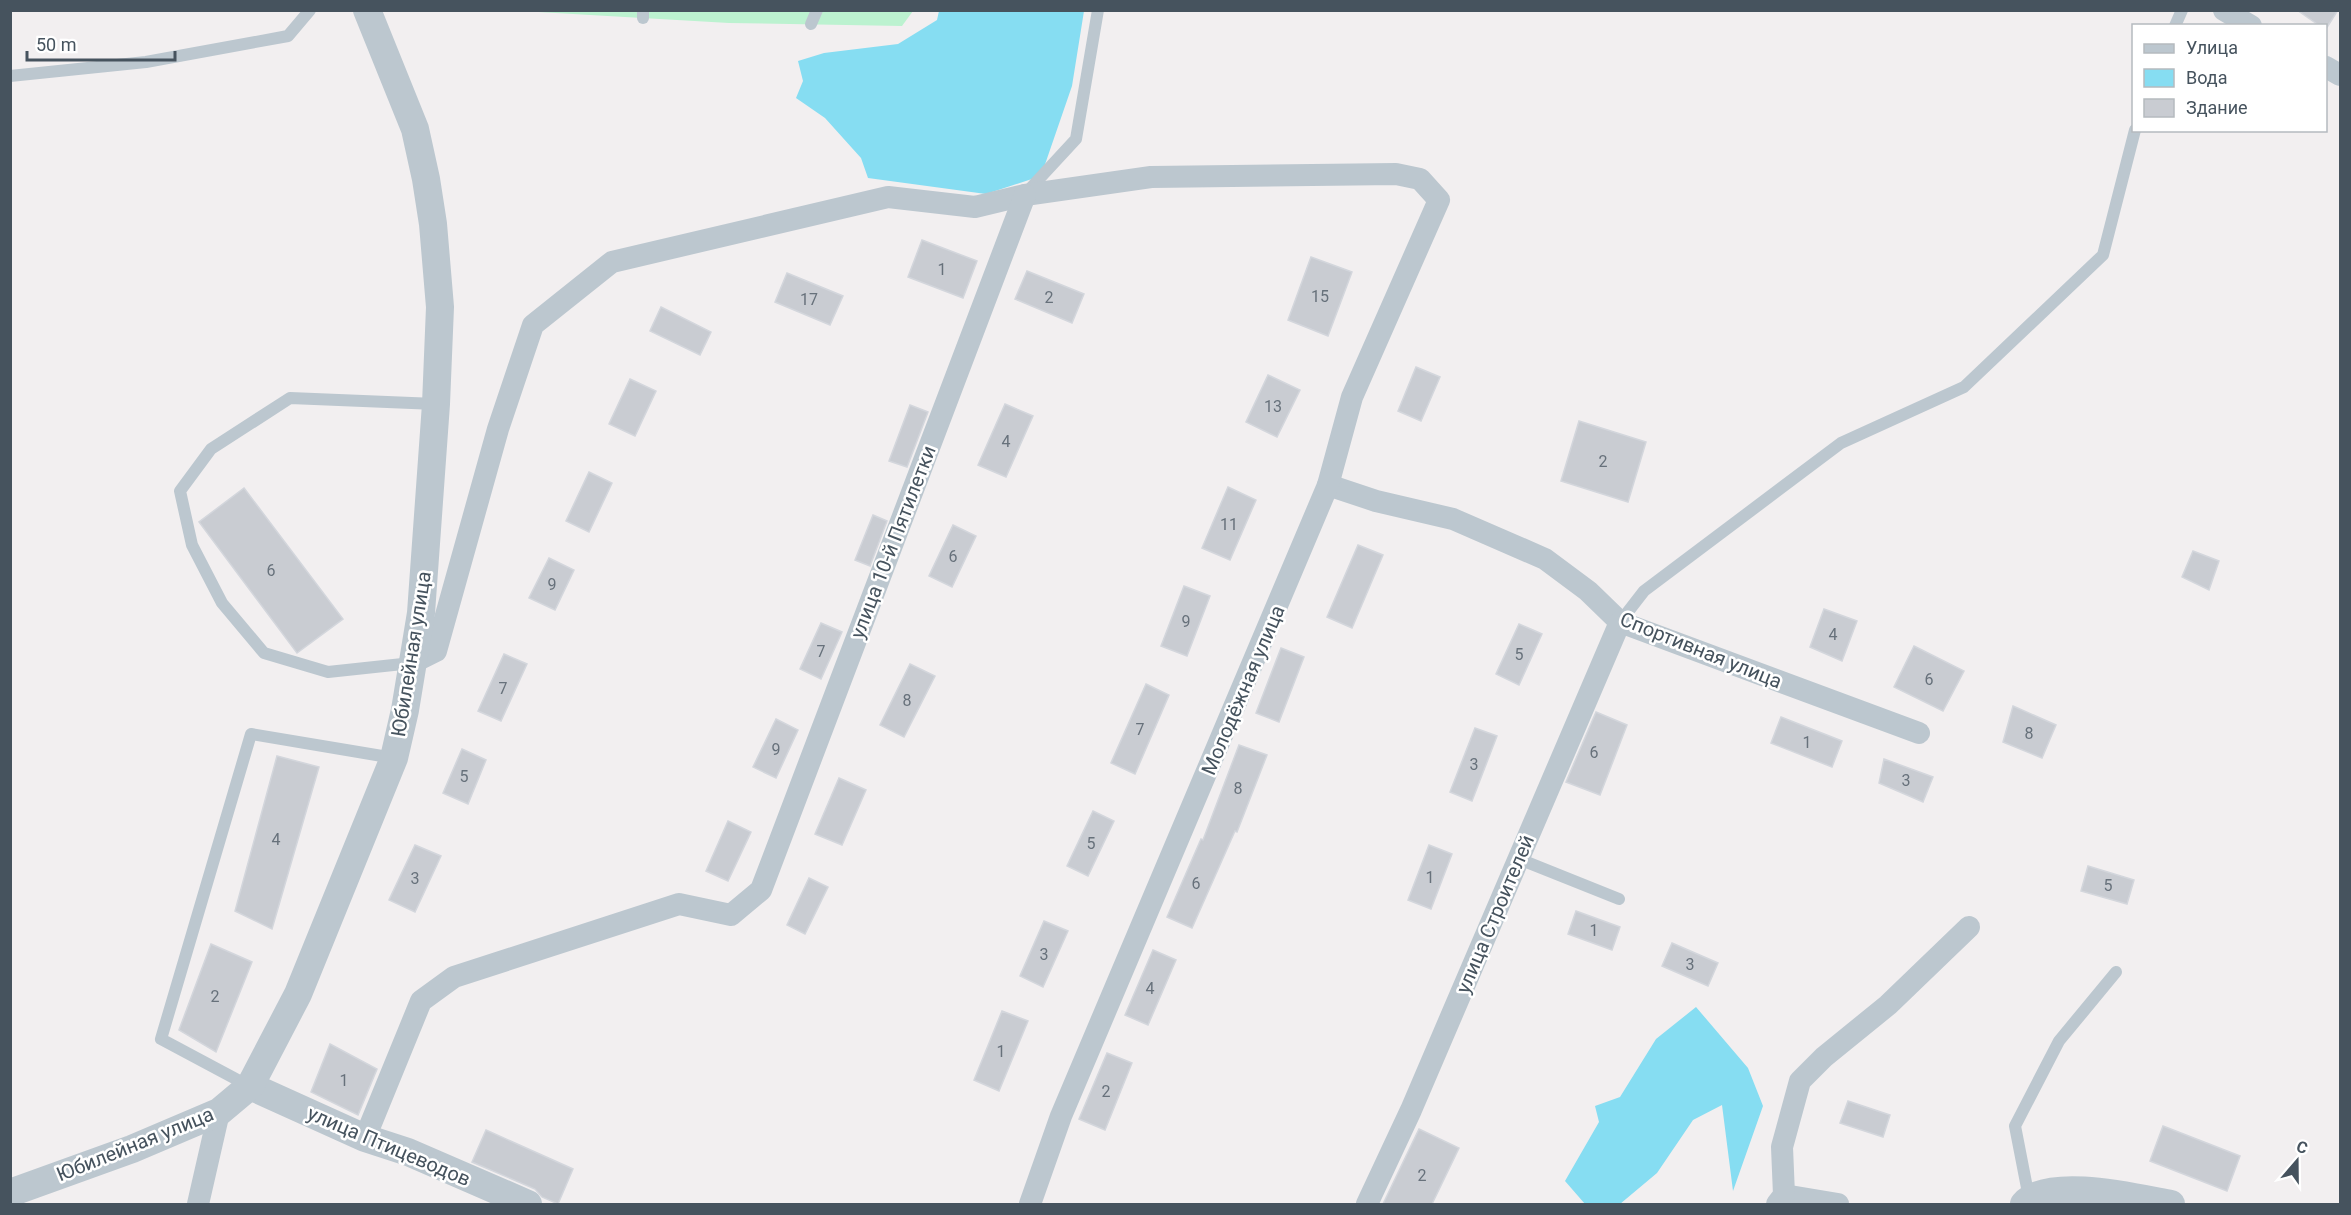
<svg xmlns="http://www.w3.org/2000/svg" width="2351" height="1215" viewBox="0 0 2351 1215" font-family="Roboto,sans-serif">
<rect width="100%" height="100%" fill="#f2eff0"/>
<polygon fill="#bcf2d0" points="521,11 913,11 902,26 729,23"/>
<g fill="#86ddf2">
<polygon points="939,11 1084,11 1072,86 1041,176 986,194 868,178 861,158 825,118 796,98 803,81 798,61 824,53 898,44 937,20"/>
<polygon points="1696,1007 1748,1068 1763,1106 1733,1191 1722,1105 1693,1120 1657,1173 1620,1204 1585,1204 1565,1181 1599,1122 1595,1106 1620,1097 1656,1039"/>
</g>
<g fill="#c9ccd2" stroke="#d3d6dc" stroke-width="1.5">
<polygon points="2297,10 2338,10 2326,29 2325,26 2320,26"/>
<polygon points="922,240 977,261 963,298 908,277"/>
<polygon points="1311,257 1352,272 1328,336 1288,320"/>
<polygon points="1027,271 1084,294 1072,323 1015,299"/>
<polygon points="787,273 843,296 830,325 775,302"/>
<polygon points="661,307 711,332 700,355 650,331"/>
<polygon points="1416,367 1440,377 1421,421 1398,411"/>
<polygon points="1268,375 1300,390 1277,437 1246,422"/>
<polygon points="630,379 656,391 635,436 609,424"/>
<polygon points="1005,404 1033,416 1006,477 978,465"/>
<polygon points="910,405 928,412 907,467 889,461"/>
<polygon points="1579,421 1646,442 1628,502 1561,481"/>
<polygon points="589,472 612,483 589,532 566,521"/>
<polygon points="1228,487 1256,500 1230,560 1202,548"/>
<polygon points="244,488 343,619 297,653 199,522"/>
<polygon points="873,515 887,521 870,566 855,560"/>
<polygon points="953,525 976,536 952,587 929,576"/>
<polygon points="1358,545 1383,555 1352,628 1327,617"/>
<polygon points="2193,551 2219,561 2209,590 2182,577"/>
<polygon points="549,558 574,570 555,610 529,598"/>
<polygon points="1184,586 1210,596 1187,656 1161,646"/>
<polygon points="1824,609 1857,621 1842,661 1810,647"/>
<polygon points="821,623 842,632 821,679 800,669"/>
<polygon points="1519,624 1542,634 1519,685 1496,674"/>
<polygon points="1914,646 1964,671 1943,711 1894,687"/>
<polygon points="1281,648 1304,657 1279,722 1256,713"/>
<polygon points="504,654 527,664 501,721 478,711"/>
<polygon points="910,664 935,676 904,737 880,725"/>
<polygon points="1146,684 1169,695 1135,774 1111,763"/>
<polygon points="2013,706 2056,725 2042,758 2003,742"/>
<polygon points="1596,712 1627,725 1600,795 1566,782"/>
<polygon points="1781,717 1842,741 1832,767 1771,743"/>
<polygon points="776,719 798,730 776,778 753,767"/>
<polygon points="1475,728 1497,736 1472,801 1450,792"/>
<polygon points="1239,745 1267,755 1237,832 1235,831 1192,928 1167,917 1201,839 1203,840"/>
<polygon points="462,749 486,760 468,804 443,793"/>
<polygon points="277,756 319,767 272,929 235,911"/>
<polygon points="1884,759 1933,777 1923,802 1879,783"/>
<polygon points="839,778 866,790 842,845 815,834"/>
<polygon points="1093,811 1114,821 1088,876 1067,866"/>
<polygon points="728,821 751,832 728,881 706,871"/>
<polygon points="415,845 441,856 415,912 389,900"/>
<polygon points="1429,845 1452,854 1431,909 1408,900"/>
<polygon points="2088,866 2134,880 2127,904 2081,891"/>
<polygon points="809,878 828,887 805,934 787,925"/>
<polygon points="1576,911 1620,927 1612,950 1568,934"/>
<polygon points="1044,921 1068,931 1043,987 1020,976"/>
<polygon points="1672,943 1718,963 1708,986 1662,966"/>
<polygon points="211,944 252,962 216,1052 179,1030"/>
<polygon points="1153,950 1176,960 1148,1025 1125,1015"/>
<polygon points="1002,1011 1028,1021 999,1091 974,1080"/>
<polygon points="330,1044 377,1069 358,1115 311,1092"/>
<polygon points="1107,1053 1132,1063 1105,1130 1079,1119"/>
<polygon points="1848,1101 1890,1115 1883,1137 1840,1123"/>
<polygon points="2163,1126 2240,1156 2227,1191 2150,1161"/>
<polygon points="1419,1129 1459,1148 1432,1204 1383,1204"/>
<polygon points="486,1130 573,1169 558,1204 542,1197 535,1189 472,1162"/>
</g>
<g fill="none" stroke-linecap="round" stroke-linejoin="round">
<g stroke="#bcc7cf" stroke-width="12">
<polyline points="643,10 643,18"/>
<polyline points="811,24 817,10"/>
<polyline points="2175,26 2182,10"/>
<polyline points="10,76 146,62 288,36 310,10"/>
<polyline points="1027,192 1076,139 1098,10"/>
<polyline points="1620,622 1644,591 1841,443 1964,387 2103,255 2135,130"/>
<polyline points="412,663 328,672 264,653 222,603 192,545 180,491 211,449 290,398 436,404"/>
<polyline points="1519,859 1619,899"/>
<polyline points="249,1086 161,1039 251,734 394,758"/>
<polyline points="2029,1198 2015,1126 2059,1041 2116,972"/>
</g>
<g stroke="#bcc7cf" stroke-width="22">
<polyline points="2224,10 2251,26"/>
<polyline points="2326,67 2340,75"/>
<polyline points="1328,485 1376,501 1453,519 1545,559 1588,591 1620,622 1919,733"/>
<polyline points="412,663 436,651 498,429 533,325 612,262 888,197 975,207 1025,195 1151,177 1396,174 1420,179 1439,200 1352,397 1328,485 1061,1116 1030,1204"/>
<polyline points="365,1138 421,1001 454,977 679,904 731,915 761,890 1025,195"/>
<polyline points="1784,1195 1838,1204"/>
<polyline points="198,1204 219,1112"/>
<polyline points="1367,1204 1411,1110 1620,622"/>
<polyline points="1777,1204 1784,1195 1782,1147 1800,1081 1824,1057 1888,1005 1969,927"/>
</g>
<g stroke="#bcc7cf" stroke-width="28">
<polyline points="250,1086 365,1138 408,1152 528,1204"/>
<polyline points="10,1193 132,1149 219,1112 250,1086 298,994 394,758 405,710 421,613 436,404 440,307 433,224 426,179 415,129 367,10"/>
<path d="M 2024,1204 C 2048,1176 2138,1198 2171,1204"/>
</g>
</g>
<g text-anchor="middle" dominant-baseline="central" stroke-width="5" stroke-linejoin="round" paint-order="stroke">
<g font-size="16" fill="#67717b">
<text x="942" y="269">1</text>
<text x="1320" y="296">15</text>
<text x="1049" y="297">2</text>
<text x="809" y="299">17</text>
<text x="1273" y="406">13</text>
<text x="1006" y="441">4</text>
<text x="1603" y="461">2</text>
<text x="1229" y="524">11</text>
<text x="953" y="556">6</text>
<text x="271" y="570">6</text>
<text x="552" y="584">9</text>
<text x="1186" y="621">9</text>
<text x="1833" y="634">4</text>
<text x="821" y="651">7</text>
<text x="1519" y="654">5</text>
<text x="1929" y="679">6</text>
<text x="503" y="688">7</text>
<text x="907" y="700">8</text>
<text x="1140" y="729">7</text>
<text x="2029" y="733">8</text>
<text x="1807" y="742">1</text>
<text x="776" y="749">9</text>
<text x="1594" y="752">6</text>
<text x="1474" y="764">3</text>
<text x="464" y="776">5</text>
<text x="1906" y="780">3</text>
<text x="1238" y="788">8</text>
<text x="276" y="839">4</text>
<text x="1091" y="843">5</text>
<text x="1430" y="877">1</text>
<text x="415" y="878">3</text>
<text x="1196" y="883">6</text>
<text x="2108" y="885">5</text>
<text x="1594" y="930">1</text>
<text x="1044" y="954">3</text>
<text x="1690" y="964">3</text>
<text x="1150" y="988">4</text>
<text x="215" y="996">2</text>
<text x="1001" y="1051">1</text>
<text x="344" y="1080">1</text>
<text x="1106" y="1091">2</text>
<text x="1422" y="1175">2</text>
</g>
<g font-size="20" fill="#46535e" stroke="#fff">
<text transform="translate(893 542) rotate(-69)">улица 10-й Пятилетки</text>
<text transform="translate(1701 650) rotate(22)">Спортивная улица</text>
<text transform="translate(411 654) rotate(-81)">Юбилейная улица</text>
<text transform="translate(1243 690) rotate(-67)">Молодёжная улица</text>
<text transform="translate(1495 914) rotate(-67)">улица Строителей</text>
<text transform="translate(135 1144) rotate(-22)">Юбилейная улица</text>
<text transform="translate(389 1146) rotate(23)">улица Птицеводов</text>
</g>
</g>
<rect width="2351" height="1215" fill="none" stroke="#46535e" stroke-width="24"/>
<rect x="2132" y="24" width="195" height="108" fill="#ffffff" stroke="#b5babf" stroke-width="1.5"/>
<rect x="2144" y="44" width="30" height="9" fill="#bcc7cf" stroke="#b5babf" stroke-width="1.5"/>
<text x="2186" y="54" font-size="18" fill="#46535e">Улица</text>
<rect x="2144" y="69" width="30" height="18" fill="#86ddf2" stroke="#b5babf" stroke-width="1.5"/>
<text x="2186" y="84" font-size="18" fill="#46535e">Вода</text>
<rect x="2144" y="99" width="30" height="18" fill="#c9ccd2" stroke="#b5babf" stroke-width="1.5"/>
<text x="2186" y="114" font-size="18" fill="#46535e">Здание</text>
<g transform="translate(2297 1161) rotate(20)" stroke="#ffffff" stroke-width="4.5" paint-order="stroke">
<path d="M0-4.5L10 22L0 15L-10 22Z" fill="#46535e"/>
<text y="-9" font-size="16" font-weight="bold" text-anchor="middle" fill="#46535e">С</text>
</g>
<path d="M27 51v9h148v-9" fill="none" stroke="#46535e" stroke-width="3"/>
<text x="36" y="51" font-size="18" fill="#46535e" stroke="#ffffff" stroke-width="4.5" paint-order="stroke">50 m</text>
</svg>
